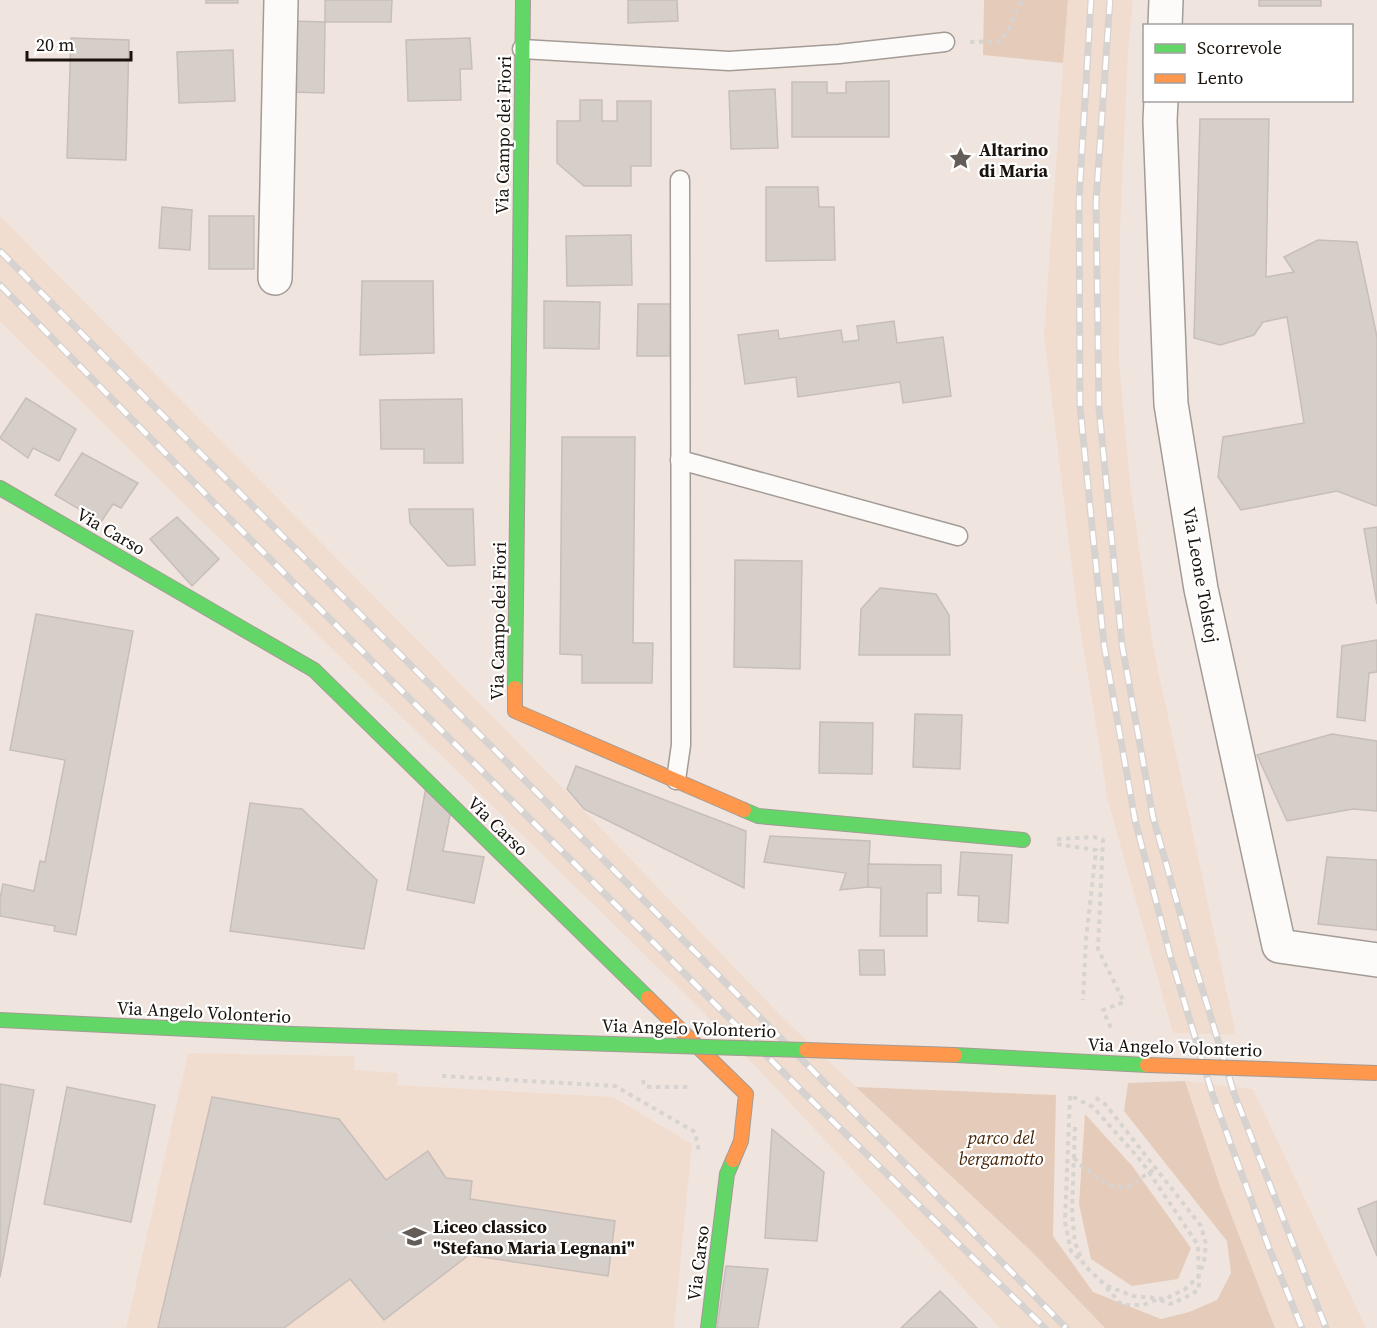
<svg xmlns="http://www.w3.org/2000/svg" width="1377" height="1328" viewBox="0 0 1377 1328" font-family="'Source Serif 4',serif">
<rect width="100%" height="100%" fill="#f0e5de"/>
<g fill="#f1ddd0">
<polygon points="1068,0 1133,0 1128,54 1120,231 1119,362 1130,483 1153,646 1236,1035 1173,1033 1108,801 1076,602 1044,335 1063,63"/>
<polygon points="0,216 549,774 784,1019 1031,1251 1105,1328 1000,1328 778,1090 699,1008 184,504 0,321"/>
<polygon points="188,1053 355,1056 354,1070 398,1073 397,1085 613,1097 692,1144 674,1328 126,1328"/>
<polygon points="1185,1081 1253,1089 1366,1328 1275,1328 1220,1186"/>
</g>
<g fill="#e5cbba">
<polygon points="984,0 1068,0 1063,63 983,55"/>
<polygon points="1185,1081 1220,1186 1275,1328 1105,1328 1031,1251 856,1087 1056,1095 1053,1236 1093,1292 1161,1319 1189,1312 1217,1300 1231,1273 1227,1241 1124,1111 1128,1083"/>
<polygon points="1085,1114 1133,1167 1191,1248 1178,1279 1132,1286 1091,1259 1079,1204"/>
</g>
<g fill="#d6cec8" stroke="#c7beb9" stroke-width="1.5">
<rect x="206" y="0" width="32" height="3"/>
<polygon points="325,0 392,0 391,22 325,22"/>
<polygon points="628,0 677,0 678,21 628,23"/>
<rect x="1259" y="0" width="62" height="6"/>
<polygon points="293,21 325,22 324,93 292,92"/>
<polygon points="71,38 129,40 126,160 67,158"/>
<polygon points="470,38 472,69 460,69 461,100 408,101 406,40"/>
<polygon points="233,50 235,101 179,103 177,52"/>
<polygon points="889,81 889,137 792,137 792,82 827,82 827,93 846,93 846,82"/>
<polygon points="775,89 778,148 731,149 729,91"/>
<polygon points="580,100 602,100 602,121 617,121 617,101 651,101 651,166 631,166 631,186 584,186 557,163 557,121 580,121"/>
<polygon points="1200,119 1269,119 1266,277 1294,272 1284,257 1318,240 1357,242 1377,337 1377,505 1376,506 1337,491 1241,510 1218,477 1223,437 1304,423 1287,317 1263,322 1254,335 1220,345 1194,338"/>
<polygon points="766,187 818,187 819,207 834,207 835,260 766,261"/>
<polygon points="162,207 192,210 190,250 159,248"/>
<rect x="209" y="216" width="45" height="53"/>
<polygon points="631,235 632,285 567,286 566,236"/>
<polygon points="362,281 433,281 434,353 360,355"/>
<polygon points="544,301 600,302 599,349 544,348"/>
<polygon points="638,304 671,304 670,356 637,356"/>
<polygon points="894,321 897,343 943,337 951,396 903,403 900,382 798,397 796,377 745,384 738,335 778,330 779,339 841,330 843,342 859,340 857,326"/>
<polygon points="26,398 76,429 59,461 33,448 28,458 0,438"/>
<polygon points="462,399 463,463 424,463 424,449 381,449 380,400"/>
<polygon points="562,437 635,437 633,643 653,643 652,683 582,683 582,655 560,654"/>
<polygon points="82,453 138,483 121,508 113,504 101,522 55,495"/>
<polygon points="409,509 473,509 475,565 448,566 410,523"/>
<polygon points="177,517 219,559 192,586 150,539"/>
<polygon points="1377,527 1377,604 1364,529"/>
<polygon points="735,560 802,561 800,669 734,667"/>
<polygon points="880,588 936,594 949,615 950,655 859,655 861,609"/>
<polygon points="36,614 133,631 76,935 54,931 55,926 0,916 0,898 3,884 34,891 40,861 45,862 65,760 10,750"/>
<polygon points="1377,640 1377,672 1369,673 1365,721 1337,717 1342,646"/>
<polygon points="915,714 962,715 960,769 913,767"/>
<polygon points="820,722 873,723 872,774 819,773"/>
<polygon points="1332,734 1377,741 1377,811 1353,809 1287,821 1257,755"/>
<polygon points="576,766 746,831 744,888 584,809 567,789"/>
<polygon points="426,787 451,810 443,851 484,857 474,903 407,890"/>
<polygon points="250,803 302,809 377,880 364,949 230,931"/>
<polygon points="770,836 870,841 868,887 840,890 846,873 764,862"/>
<polygon points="961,852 1012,855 1008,923 978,921 979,896 958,895"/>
<polygon points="1327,857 1377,860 1377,930 1318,924"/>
<polygon points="868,864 941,865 941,893 927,893 927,936 880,936 881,888 868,887"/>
<polygon points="859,950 884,950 885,975 860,975"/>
<polygon points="0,1084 34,1090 0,1277"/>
<polygon points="67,1087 155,1105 131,1222 44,1204"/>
<polygon points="212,1097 339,1119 386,1180 428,1151 446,1178 472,1181 470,1199 615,1221 608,1276 469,1255 384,1320 350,1279 284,1328 158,1328"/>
<polygon points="772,1129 824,1172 817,1241 765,1238"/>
<polygon points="1377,1201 1377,1256 1358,1209"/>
<polygon points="726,1266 768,1269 758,1328 717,1328"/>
<polygon points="940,1291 977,1328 901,1328"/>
</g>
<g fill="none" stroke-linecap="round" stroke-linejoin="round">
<defs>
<g id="lane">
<polyline points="522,49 729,61 839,54 945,42"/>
<polyline points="680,460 958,536"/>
<polyline points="676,780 681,745 680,180"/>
</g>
<g id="street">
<polyline points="1165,26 1166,0"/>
<polyline points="1161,100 1160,121 1171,404 1201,589 1279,946 1377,960"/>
<polyline points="275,278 281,0"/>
</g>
<g id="fast">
<polyline points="0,488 314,670 648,998"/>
<polyline points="515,688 523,0"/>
<polyline points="744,810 758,816 1023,840"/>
<polyline points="0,1020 292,1034"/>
<polyline points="955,1055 1147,1065"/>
<polyline points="708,1328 727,1174 733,1160"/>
</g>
<g id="slow">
<polyline points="515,688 515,711 744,810"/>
<polyline points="648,998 746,1094 741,1141 733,1160"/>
</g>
</defs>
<use href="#lane" stroke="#a39b95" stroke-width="21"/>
<use href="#street" stroke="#a39b95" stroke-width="36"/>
<use href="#fast" stroke="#a39b95" stroke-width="16"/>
<use href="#slow" stroke="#a39b95" stroke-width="16"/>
<g stroke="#d6d3d0" stroke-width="4" stroke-dasharray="4.5 4.5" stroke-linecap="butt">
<polyline points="970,42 1002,41 1022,0"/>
<polyline points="1057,839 1094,837 1103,840 1098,949 1124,1002 1103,1010 1112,1030"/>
<polyline points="1057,844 1096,850 1086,940 1083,1000"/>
<polyline points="442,1076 615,1086 695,1132 699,1152"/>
<polyline points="643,1080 644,1086 650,1087 691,1087"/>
<polyline points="1070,1096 1065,1222 1071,1251 1081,1261"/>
<polyline points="1073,1097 1093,1107 1142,1162 1198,1245 1199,1289 1191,1295 1170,1304 1158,1299 1143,1305 1122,1305 1105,1286"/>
<polyline points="1075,1127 1072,1213 1075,1243 1084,1265 1105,1285 1133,1296 1165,1299 1185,1289 1198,1277 1204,1262 1206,1244 1201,1226 1106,1105 1095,1097"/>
<polyline points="1074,1158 1082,1166 1108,1185 1126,1188 1156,1168"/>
</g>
<use href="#lane" stroke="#fdfbfa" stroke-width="18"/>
<use href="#street" stroke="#fdfbfa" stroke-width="33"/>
<use href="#fast" stroke="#63d668" stroke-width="14"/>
<use href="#slow" stroke="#ff974d" stroke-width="14"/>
<defs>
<g id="rail">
<polyline points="1091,0 1079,200 1080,406 1104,645 1135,820 1170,955 1213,1096 1269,1248 1302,1328"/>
<polyline points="1110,0 1096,202 1099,408 1122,645 1153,817 1191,952 1234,1093 1326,1328"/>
<polyline points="0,251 957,1216 1066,1328"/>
<polyline points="0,285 224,513 808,1097 1045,1328"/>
</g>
</defs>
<use href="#rail" stroke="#d6d2d0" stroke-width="7"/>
<use href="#rail" stroke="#fff" stroke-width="4.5" stroke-dasharray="14" stroke-linecap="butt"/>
<defs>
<polyline id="fast-bridge" points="292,1034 806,1050"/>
<g id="slow-bridge">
<polyline points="806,1050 955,1055"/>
<polyline points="1147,1065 1377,1073"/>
</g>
</defs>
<use href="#fast-bridge" stroke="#a39b95" stroke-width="16" stroke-linecap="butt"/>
<use href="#slow-bridge" stroke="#a39b95" stroke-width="16" stroke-linecap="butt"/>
<use href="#fast-bridge" stroke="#63d668" stroke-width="14"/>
<use href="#slow-bridge" stroke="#ff974d" stroke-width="14"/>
</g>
<defs>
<symbol id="sight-bare" viewBox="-9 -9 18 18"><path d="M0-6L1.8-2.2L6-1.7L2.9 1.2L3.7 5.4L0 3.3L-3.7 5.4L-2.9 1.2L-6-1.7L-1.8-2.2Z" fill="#645c56" stroke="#fff" stroke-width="2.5" paint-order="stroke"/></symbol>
<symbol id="school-bare" viewBox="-9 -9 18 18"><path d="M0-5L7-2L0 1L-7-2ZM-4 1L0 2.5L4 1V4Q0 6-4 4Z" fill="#645c56" stroke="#fff" stroke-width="2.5" paint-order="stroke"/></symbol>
</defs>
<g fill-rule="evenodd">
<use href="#sight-bare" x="944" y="142" width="33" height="33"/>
<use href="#school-bare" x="398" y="1220" width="33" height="33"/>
</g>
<g text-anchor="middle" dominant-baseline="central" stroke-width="4.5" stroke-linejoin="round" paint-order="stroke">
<g font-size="18" fill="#19120d" stroke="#fff">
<text transform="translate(503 135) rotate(-89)">Via Campo dei Fiori</text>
<text transform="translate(111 531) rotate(30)">Via Carso</text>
<text transform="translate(1201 575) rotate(80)">Via Leone Tolstoj</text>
<text transform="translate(498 621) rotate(-89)">Via Campo dei Fiori</text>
<text transform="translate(498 826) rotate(44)">Via Carso</text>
<text transform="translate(204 1012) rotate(3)">Via Angelo Volonterio</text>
<text transform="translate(689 1028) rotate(2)">Via Angelo Volonterio</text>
<text transform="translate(1175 1047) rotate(2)">Via Angelo Volonterio</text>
<text transform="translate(698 1263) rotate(-83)">Via Carso</text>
</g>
<g font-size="18" font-weight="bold" fill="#19120d" stroke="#fff" text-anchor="start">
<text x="979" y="149">Altarino<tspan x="979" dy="21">di Maria</tspan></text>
<text x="433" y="1226">Liceo classico<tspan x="433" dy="21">"Stefano Maria Legnani"</tspan></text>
</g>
<g font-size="18" font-style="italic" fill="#472304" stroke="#fff">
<text x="1001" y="1137">parco del<tspan x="1001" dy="21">bergamotto</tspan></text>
</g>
</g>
<rect x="1143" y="24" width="210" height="78" fill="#ffffff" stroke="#a3a09e" stroke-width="1.5"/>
<rect x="1155" y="44" width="30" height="9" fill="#63d668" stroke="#a3a09e" stroke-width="1.5"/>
<text x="1197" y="54" font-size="18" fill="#19120d">Scorrevole</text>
<rect x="1155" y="74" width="30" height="9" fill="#ff974d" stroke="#a3a09e" stroke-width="1.5"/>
<text x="1197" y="84" font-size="18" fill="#19120d">Lento</text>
<path d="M27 51v9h104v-9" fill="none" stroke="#19120d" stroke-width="3"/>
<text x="36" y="51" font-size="18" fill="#19120d" stroke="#ffffff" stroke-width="4.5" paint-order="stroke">20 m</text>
</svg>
